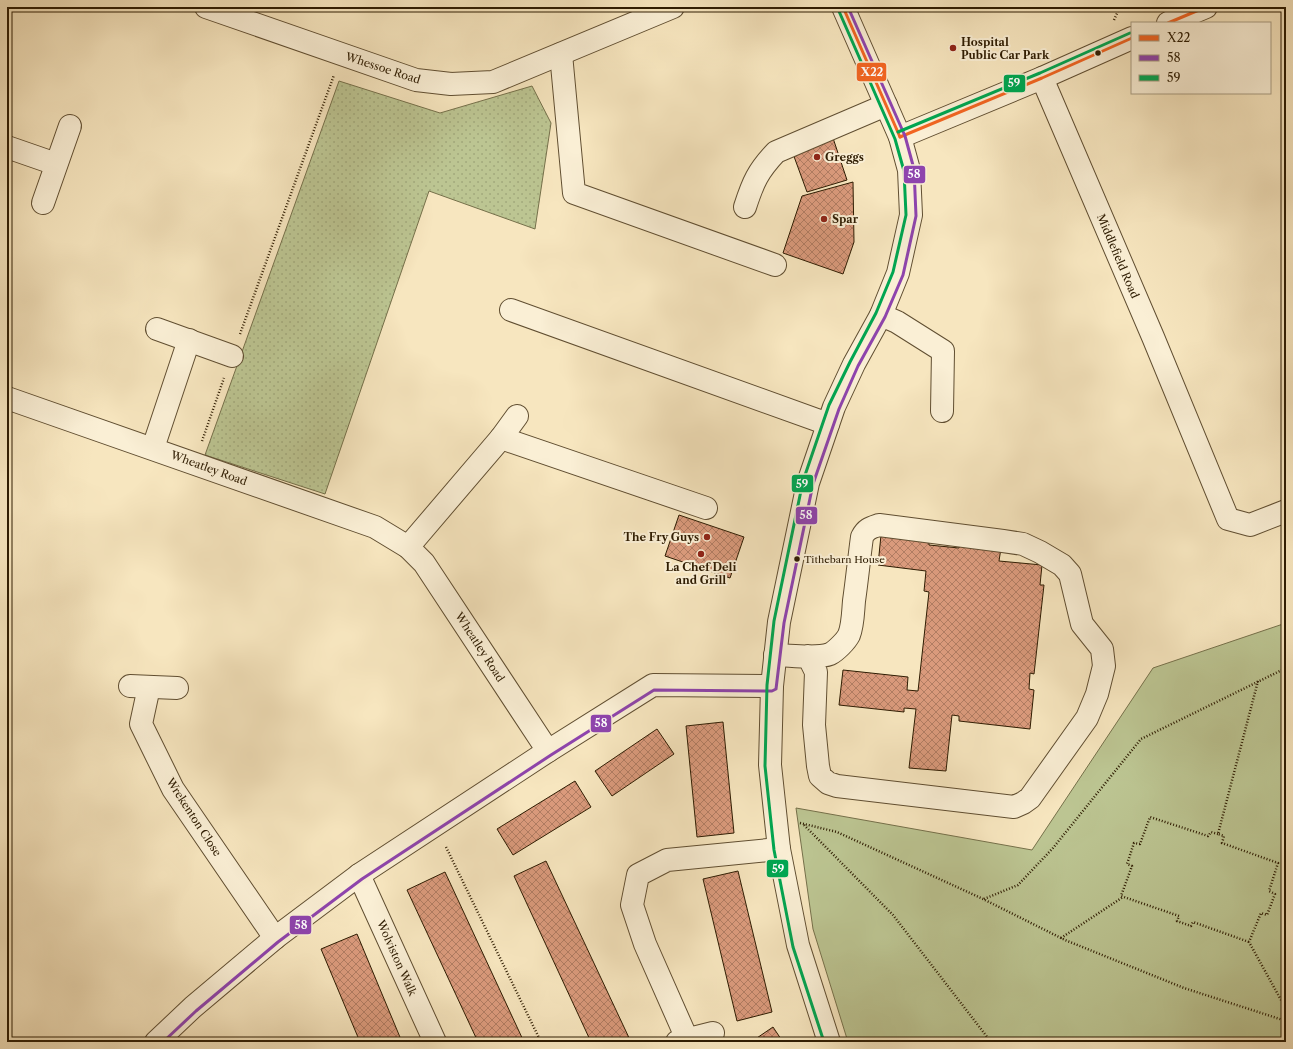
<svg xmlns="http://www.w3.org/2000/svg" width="1293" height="1049" viewBox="0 0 1293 1049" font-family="'Libre Caslon Text',serif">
<defs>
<pattern id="grass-dots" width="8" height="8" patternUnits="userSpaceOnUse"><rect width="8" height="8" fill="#bcc592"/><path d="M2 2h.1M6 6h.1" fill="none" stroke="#a2a97c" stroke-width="1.8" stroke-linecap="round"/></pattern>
<pattern id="building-cross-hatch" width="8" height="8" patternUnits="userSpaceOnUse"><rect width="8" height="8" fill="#da9a7c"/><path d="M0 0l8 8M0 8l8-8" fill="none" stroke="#b17d63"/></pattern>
</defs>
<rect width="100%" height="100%" fill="#f7e6bf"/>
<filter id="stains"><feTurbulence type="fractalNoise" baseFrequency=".005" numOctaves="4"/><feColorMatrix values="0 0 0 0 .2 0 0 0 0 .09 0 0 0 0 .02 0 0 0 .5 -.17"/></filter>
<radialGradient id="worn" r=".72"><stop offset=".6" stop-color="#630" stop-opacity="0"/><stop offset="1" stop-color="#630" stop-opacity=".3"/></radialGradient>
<polygon fill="url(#grass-dots)" stroke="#75704a" points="339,81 440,113 532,86 551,123 535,229 429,191 325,494 205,455"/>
<polygon fill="#bcc592" stroke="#75704a" points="1286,623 1286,1042 848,1042 813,929 796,808 1032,850 1153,668"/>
<g fill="url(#building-cross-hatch)" stroke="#2e1c02">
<polygon points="832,135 847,180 807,192 792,151"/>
<polygon points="853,182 854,242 843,274 783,253 802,196"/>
<polygon points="679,515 744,537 730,578 665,556"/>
<polygon points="881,535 929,541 929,545 959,548 960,544 1001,548 999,561 1042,565 1040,585 1044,585 1034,674 1030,673 1029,689 1034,690 1030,729 959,721 959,716 952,715 946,771 909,768 916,709 904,708 904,712 839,705 843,670 908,677 907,690 918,691 929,592 924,591 926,571 878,565"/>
<polygon points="723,722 734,833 697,837 686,726"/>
<polygon points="657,729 674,754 612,796 595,771"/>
<polygon points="575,781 591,807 513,855 497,829"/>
<polygon points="546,861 631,1042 591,1042 514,876"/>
<polygon points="738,871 772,1012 737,1021 703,879"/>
<polygon points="445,872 524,1042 478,1042 407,890"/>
<polygon points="357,934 402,1042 360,1042 321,949"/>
<polygon points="773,1027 783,1042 751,1042"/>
</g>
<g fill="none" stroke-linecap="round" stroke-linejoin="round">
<defs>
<g id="minor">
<polyline points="206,7 416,80 451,84 493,82 673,7"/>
<polyline points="1168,23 1206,7"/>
<polyline points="561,54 574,193 775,265"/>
<polyline points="1042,78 1153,337 1228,519 1250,525 1286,511"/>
<polyline points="900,137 1042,78 1132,38"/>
<polyline points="7,147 56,164"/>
<polyline points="43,203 70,126"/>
<path d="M 745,207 C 753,182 758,171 776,152 L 886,105"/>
<polyline points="511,310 828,424"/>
<polyline points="881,315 897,322 943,351 942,411"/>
<polyline points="157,329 232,356"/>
<polyline points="7,398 375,527 408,547 424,563 548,751"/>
<polyline points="501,438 706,508"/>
<polyline points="153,448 189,340"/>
<polyline points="408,547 501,438 517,416"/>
<path d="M 775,655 C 789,655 817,659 830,654 C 836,651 846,641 849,635 C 853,625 853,612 854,601 C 857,580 859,559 862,537 C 866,529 870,528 879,525 L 1003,541 L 1023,544 L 1040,552 L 1062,565 L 1070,574 L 1082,624 L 1102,649 L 1104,666 L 1097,694 L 1087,718 L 1030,798 L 1023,803 L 1014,807 L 837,786 L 828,783 L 820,776 L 818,766 L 814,725 L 816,672 L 808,656"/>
<polyline points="130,686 177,688"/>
<polyline points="149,687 141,724 173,789 275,938"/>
<polyline points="359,875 435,1042"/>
<polyline points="687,1039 645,944 632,905 638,875 667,860 779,849"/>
<polyline points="156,1042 193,1007 275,938 359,875 548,751 653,685 772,686"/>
<polyline points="677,1042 713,1033"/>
<polyline points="829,1042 798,945 779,849 770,765 772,686 779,622 808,483 834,407 854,364 881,315 898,273 911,215 909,170 900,137 843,7"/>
</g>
</defs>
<use href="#minor" stroke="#604e31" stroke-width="24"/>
<g stroke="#2e1c02" stroke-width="2.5" stroke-dasharray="1 2" stroke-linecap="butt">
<polyline points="1114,20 1120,7"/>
<polyline points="240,334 334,75"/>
<polyline points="202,441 224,378"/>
<polyline points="1258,681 1218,834 1224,836 1222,843 1278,863 1269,891 1275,894 1267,915 1261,913 1249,942 1286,1009"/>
<polyline points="800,823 837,832 983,899 1065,940 1184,988 1286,1021"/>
<polyline points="804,825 893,915 991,1042"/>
<polyline points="1218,834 1211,832 1208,836 1150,817 1140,844 1134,843 1127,864 1132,866 1121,896 1179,916 1177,921 1191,926 1193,922 1249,942"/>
<polyline points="446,847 541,1042"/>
<polyline points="984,899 1018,885 1053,848 1141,739 1286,668"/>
<polyline points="1061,938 1123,897"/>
</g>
<use href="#minor" stroke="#faefd5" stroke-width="22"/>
<defs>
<g id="bus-1">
<polyline points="843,7 900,137"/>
<polyline points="1168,23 1206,7"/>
<polyline points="900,137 1042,78 1132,38"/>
</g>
<polyline id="bus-2" points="163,1042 196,1011 278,942 362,879 551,755 654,690 772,691 776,689 784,623 813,484 839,409 858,366 885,317 903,275 916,216 914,169 905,136 848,7"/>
<g id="bus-3">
<polyline points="898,132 1040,73 1130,33"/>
<polyline points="824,1042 793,947 774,850 765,766 767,685 774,621 803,481 829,405 850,362 876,313 893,272 906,215 904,171 895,139 838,9"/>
</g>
</defs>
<use href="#bus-1" stroke="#faefd5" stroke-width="6"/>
<use href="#bus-2" stroke="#faefd5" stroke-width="6"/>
<use href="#bus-3" stroke="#faefd5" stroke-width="6"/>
<use href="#bus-1" stroke="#f26522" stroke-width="3"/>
<use href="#bus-2" stroke="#8e44ad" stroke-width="3"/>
<use href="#bus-3" stroke="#00a651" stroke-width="3"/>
</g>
<g fill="#8f2418" stroke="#faefd5" stroke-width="1.5">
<circle cx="953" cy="48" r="4"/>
<circle cx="817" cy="157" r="4"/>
<circle cx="824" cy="219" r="4"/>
<circle cx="707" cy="537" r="4"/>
<circle cx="701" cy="554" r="4"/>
</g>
<g fill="#2e1c02" stroke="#faefd5" stroke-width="1.5">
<circle cx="1098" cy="53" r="3.5"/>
<circle cx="797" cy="559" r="3.5"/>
</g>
<g text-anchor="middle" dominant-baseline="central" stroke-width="4" stroke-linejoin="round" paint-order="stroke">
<g font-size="10" fill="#2e1c02" stroke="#faefd5" text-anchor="start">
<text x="804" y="559">Tithebarn House</text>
</g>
<g font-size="11" font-weight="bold" fill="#2e1c02" stroke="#faefd5" text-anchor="start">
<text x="961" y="42">Hospital<tspan x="961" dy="13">Public Car Park</tspan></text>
<text x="825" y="157">Greggs</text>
<text x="832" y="219">Spar</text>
<text x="699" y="537" text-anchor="end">The Fry Guys</text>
<text x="701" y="567" text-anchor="middle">La Chef Deli<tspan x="701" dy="13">and Grill</tspan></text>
</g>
<g font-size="11" fill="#2e1c02" stroke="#faefd5">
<text transform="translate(383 68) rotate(18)">Whessoe Road</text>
<text transform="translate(1118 256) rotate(67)">Middlefield Road</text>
<text transform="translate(209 468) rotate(20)">Wheatley Road</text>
<text transform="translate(480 647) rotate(57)">Wheatley Road</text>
<text transform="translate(194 817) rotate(57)">Wrekenton Close</text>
<text transform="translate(397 958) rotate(66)">Wolviston Walk</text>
</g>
</g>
<g stroke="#faefd5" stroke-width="1.5">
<rect x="856" y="62" width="31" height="20" rx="4" fill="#f26522"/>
<rect x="1003" y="74" width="23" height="19" rx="4" fill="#00a651"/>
<rect x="903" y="165" width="23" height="19" rx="4" fill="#8e44ad"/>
<rect x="791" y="474" width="23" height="19" rx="4" fill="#00a651"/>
<rect x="795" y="506" width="23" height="19" rx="4" fill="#8e44ad"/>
<rect x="590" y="714" width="22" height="19" rx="4" fill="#8e44ad"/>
<rect x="766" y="859" width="23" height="19" rx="4" fill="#00a651"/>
<rect x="289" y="915" width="23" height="20" rx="4" fill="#8e44ad"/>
</g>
<g font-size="11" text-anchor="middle" font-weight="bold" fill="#fff">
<text x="872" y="76">X22</text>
<text x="1014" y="87">59</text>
<text x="914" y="178">58</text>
<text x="802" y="488">59</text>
<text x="806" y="519">58</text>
<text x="601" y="727">58</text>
<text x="778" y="873">59</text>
<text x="301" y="929">58</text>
</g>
<rect width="1293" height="1049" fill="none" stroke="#f7e6bf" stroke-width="24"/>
<rect x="8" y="8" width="1277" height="1033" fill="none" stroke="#2e1c02" stroke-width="2"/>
<rect x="12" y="12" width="1269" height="1025" fill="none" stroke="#2e1c02"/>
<rect x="1131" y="22" width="140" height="72" fill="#faefd5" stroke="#a89b81"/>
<rect x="1139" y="35" width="20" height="6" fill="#f26522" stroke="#a89b81"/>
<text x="1167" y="42" font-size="12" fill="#2e1c02">X22</text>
<rect x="1139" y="55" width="20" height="6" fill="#8e44ad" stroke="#a89b81"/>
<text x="1167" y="62" font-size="12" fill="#2e1c02">58</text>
<rect x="1139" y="75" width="20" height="6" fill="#00a651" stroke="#a89b81"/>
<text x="1167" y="82" font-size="12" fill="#2e1c02">59</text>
<rect width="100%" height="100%" filter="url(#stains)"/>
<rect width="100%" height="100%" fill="url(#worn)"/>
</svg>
